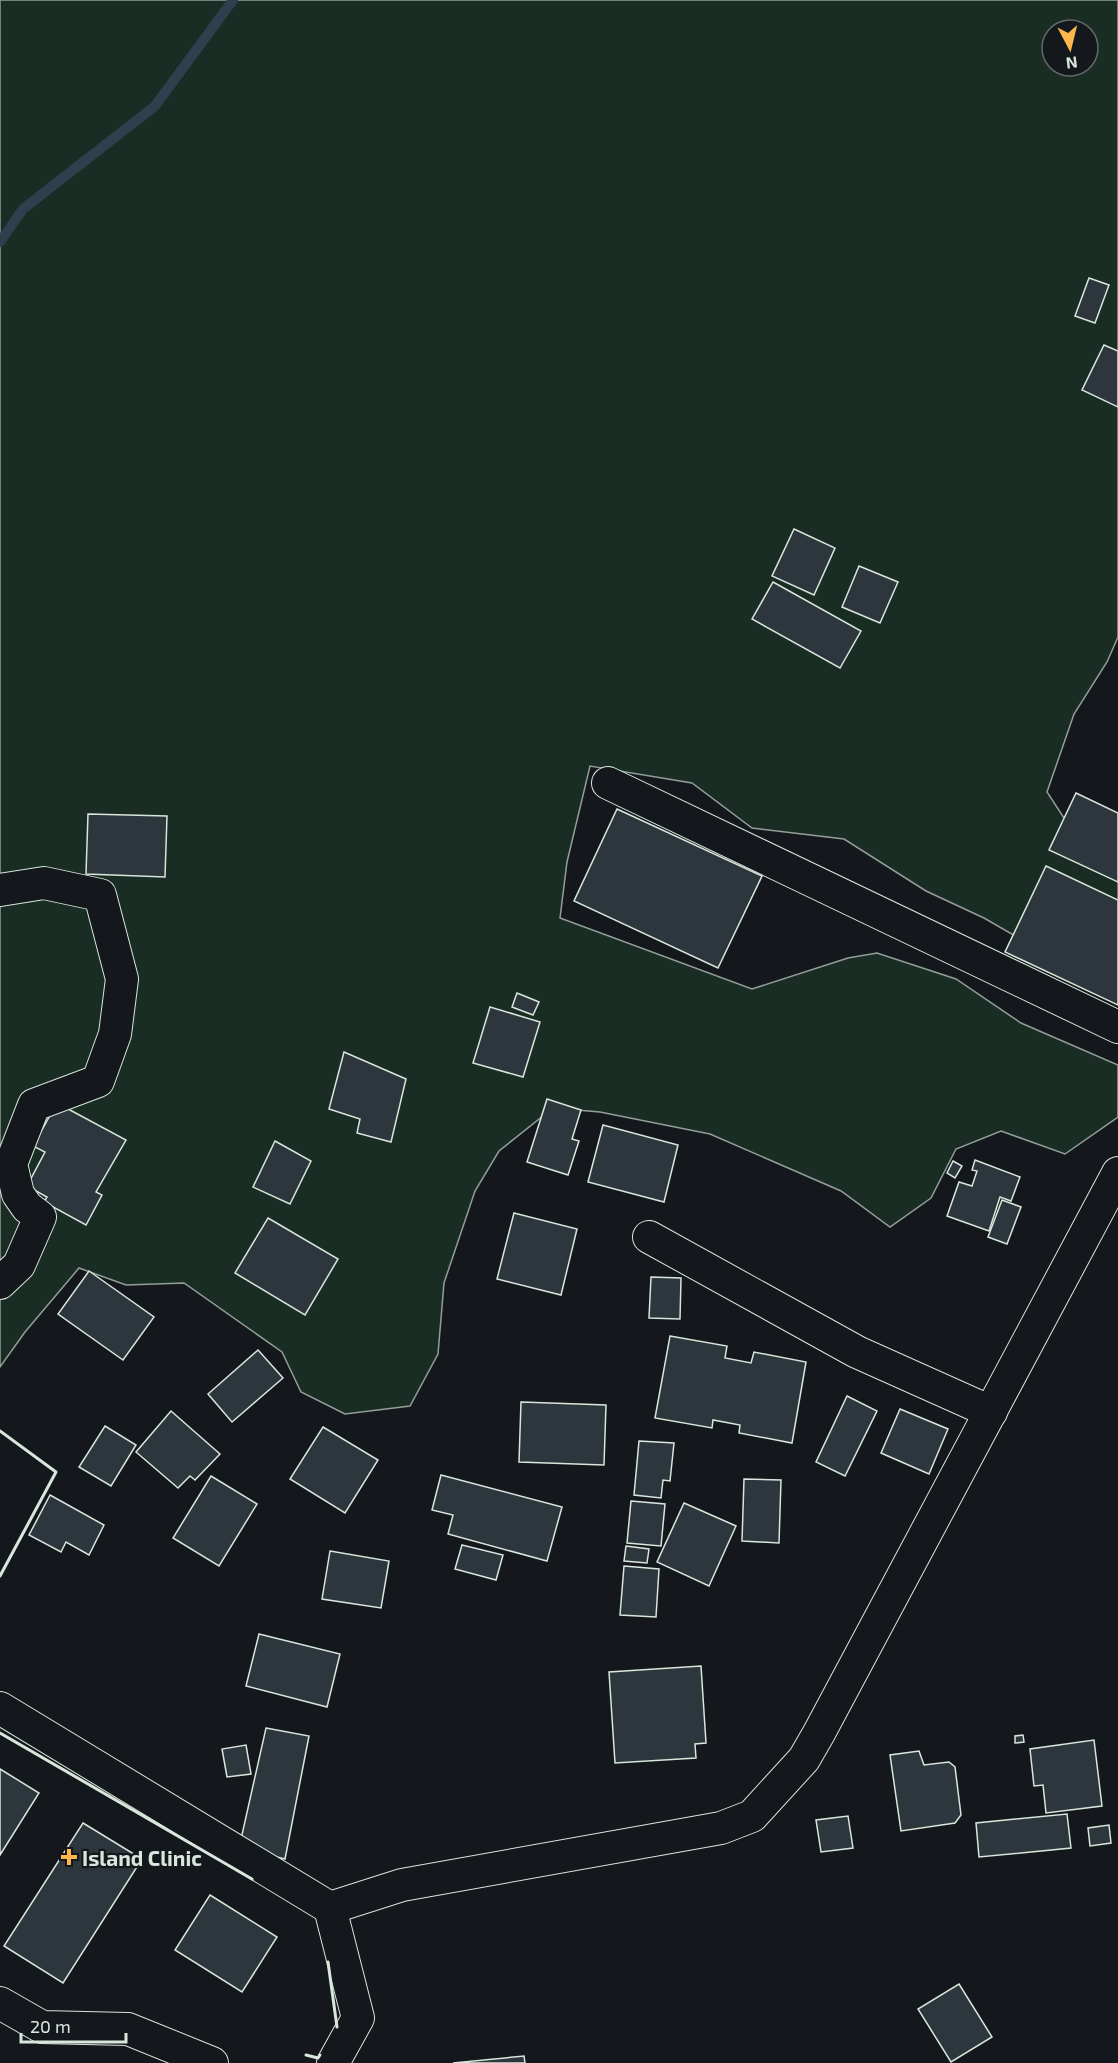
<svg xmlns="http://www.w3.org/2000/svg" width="1118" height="2063" viewBox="0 0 1118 2063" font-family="'Exo 2',sans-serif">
<rect width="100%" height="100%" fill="#14181c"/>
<path fill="#1a2d24" stroke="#939e99" stroke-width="1.5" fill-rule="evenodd" d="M 0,0 L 1118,0 L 1118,637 L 1107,662 L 1074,714 L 1047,792 L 1064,818 L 1118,867 L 1118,995 L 984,918 L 926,891 L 844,839 L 752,828 L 692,783 L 590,766 L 567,862 L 560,918 L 752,989 L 848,958 L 877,953 L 956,979 L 1021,1023 L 1118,1065 L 1118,1117 L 1065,1154 L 1001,1131 L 956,1149 L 931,1198 L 890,1227 L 841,1191 L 710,1134 L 600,1112 L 553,1108 L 499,1151 L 475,1191 L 444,1283 L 438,1354 L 410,1406 L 345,1414 L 301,1392 L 282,1352 L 184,1283 L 126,1285 L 79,1268 L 25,1332 L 0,1367 ZM 1052,30 L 1088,30 L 1088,66 L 1052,66 Z"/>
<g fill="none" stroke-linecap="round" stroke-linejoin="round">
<polyline stroke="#2f3f4d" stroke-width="10" points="0,242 23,209 155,106 233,0"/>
</g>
<g fill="#2c363c" stroke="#d8e6dc" stroke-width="1.5">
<polygon points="1089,278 1109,285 1095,323 1075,316"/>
<polygon points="1104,345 1118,351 1118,407 1082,390"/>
<polygon points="794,529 835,548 814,595 772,576"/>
<polygon points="859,566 898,582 880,623 842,607"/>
<polygon points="773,582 861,631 840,668 752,619"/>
<polygon points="1076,793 1118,813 1118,882 1049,850"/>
<polygon points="617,809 762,876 718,968 574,901"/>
<polygon points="88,814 167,816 165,877 86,874"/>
<polygon points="1046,866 1118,900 1118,1005 1005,952"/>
<polygon points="517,993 539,1002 533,1015 512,1007"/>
<polygon points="490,1007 540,1022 523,1077 473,1063"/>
<polygon points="344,1052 406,1079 391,1142 357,1133 360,1119 329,1109"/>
<polygon points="547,1099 581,1110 572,1139 579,1141 568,1175 527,1162"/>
<polygon points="57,1103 126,1140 96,1192 102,1195 86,1225 44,1202 47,1197 27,1186 45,1152 33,1146"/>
<polygon points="603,1125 678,1145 664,1202 588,1182"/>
<polygon points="275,1141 311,1161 290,1204 253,1187"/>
<polygon points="975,1160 1020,1177 1011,1201 1000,1197 989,1231 947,1216 959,1182 972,1186 977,1171 972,1170"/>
<polygon points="953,1161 962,1166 955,1178 947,1173"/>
<polygon points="1002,1200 1021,1207 1007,1244 988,1237"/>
<polygon points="514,1213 577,1229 561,1295 497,1279"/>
<polygon points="268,1218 338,1259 305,1315 235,1273"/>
<polygon points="89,1271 154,1317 123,1360 58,1314"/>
<polygon points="651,1277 681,1278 680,1319 649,1318"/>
<polygon points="670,1336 727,1346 725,1358 751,1363 754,1352 806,1362 792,1443 739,1433 740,1425 713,1420 712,1428 655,1418"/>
<polygon points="258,1350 283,1378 232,1422 208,1394"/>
<polygon points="847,1396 877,1411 845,1476 816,1462"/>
<polygon points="521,1402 606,1405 604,1465 519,1462"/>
<polygon points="900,1409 948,1429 929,1474 881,1453"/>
<polygon points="171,1411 220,1454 195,1480 190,1476 178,1488 136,1452"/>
<polygon points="105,1426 136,1445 111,1486 79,1467"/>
<polygon points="323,1427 378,1460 345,1513 290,1479"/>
<polygon points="639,1441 674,1443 670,1481 663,1480 661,1498 634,1495"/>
<polygon points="441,1475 562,1507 547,1561 448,1534 453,1515 432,1510"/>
<polygon points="211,1476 257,1504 219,1566 173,1538"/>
<polygon points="744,1479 781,1480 779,1543 742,1541"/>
<polygon points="50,1495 104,1525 89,1555 66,1542 61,1552 29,1535"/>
<polygon points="631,1501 665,1504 661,1546 627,1543"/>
<polygon points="684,1503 736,1526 709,1586 657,1562"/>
<polygon points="462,1545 503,1555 496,1580 455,1569"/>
<polygon points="626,1546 649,1549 647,1563 624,1561"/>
<polygon points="330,1551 389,1561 381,1608 322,1599"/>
<polygon points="624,1566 659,1569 656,1617 620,1615"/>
<polygon points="259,1634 340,1654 327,1707 246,1686"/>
<polygon points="701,1666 706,1743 695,1744 696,1758 615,1763 609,1672"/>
<polygon points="266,1728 309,1736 285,1859 239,1848"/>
<polygon points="1023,1735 1024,1742 1015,1743 1015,1736"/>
<polygon points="1094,1740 1102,1806 1046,1813 1043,1785 1034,1786 1030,1749"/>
<polygon points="246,1745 251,1774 227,1777 222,1749"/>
<polygon points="919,1751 924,1765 949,1762 955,1767 961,1815 955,1823 901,1831 890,1755"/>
<polygon points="0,1769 39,1793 0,1855"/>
<polygon points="1067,1814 1071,1848 979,1857 976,1823"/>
<polygon points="848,1816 853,1848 821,1852 816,1820"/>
<polygon points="83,1823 142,1859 63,1983 4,1946"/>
<polygon points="1109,1825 1111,1843 1090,1846 1088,1828"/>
<polygon points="210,1895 277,1937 242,1992 175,1950"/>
<polygon points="959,1984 992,2037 951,2062 918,2009"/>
<polygon points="524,2056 525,2063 453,2063"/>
</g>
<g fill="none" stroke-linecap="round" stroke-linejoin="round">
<defs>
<g id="minor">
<polyline points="608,783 1118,1027"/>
<polyline points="0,890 44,883 100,895 122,979 115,1034 98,1081 34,1105 11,1164 18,1194 27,1207 40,1217 19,1265 0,1283"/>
<polyline points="649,1237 857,1352 991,1412"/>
<polyline points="0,1708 330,1908 358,2018 333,2063"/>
<polyline points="330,1908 402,1885 721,1828 752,1816 804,1759 819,1733 1118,1173"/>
<polyline points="0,2003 42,2027 128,2029 212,2063"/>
</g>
</defs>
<use href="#minor" stroke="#d8e6dc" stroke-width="34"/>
<use href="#minor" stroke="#14181c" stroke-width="32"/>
<g stroke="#d8e6dc" stroke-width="3">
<polyline points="0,1431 56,1472 0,1576"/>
<polyline points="0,1733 252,1879"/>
<polyline points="328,1962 337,2027"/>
<polyline points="306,2055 318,2058 320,2055"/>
</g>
</g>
<path fill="#ffb74d" stroke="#14181c" stroke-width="2" d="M66 1848h6v6h6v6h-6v6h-6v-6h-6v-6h6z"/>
<g text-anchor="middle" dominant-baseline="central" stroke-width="4.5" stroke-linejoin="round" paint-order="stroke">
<g font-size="21" font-weight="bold" fill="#d8e6dc" stroke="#14181c" text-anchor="start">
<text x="82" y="1857">Island Clinic</text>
</g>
</g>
<g transform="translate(1070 48) rotate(173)"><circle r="28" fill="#14181c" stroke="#626a69" stroke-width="1.5"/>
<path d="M0-4.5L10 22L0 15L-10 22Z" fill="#ffb74d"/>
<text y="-9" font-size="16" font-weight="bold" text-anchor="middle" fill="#d8e6dc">N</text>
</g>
<path d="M21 2033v9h105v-9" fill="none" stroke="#d8e6dc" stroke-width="3"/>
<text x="30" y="2033" font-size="18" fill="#d8e6dc" stroke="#14181c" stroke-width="4.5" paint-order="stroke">20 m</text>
</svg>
